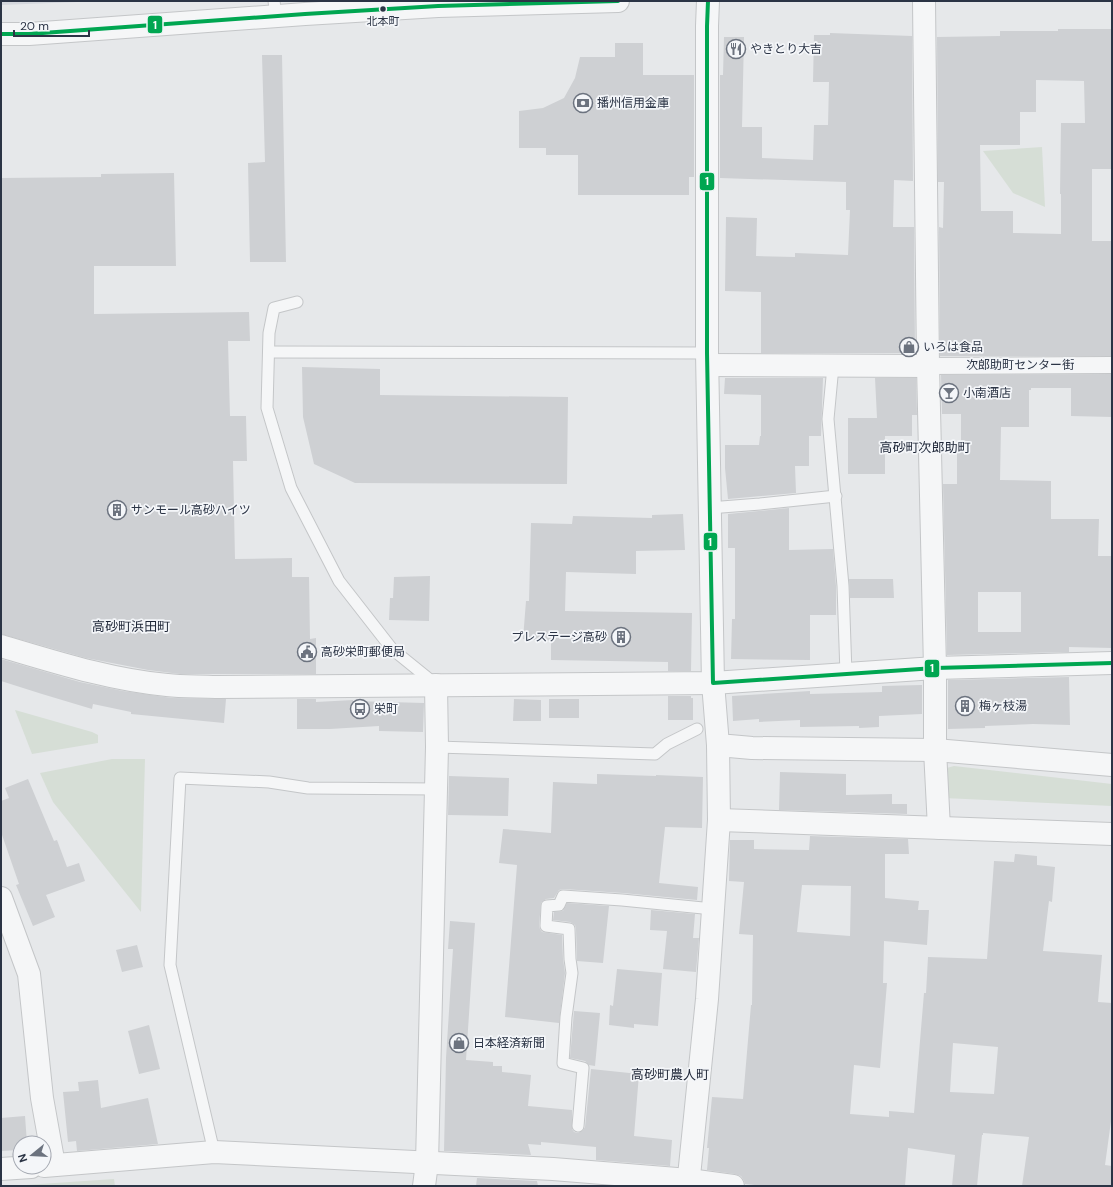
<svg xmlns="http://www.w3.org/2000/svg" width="1113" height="1187" viewBox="0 0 1113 1187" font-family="'DM Sans','Noto Sans JP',sans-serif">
<rect width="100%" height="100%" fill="#e6e8ea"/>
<polygon fill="#d4d7dd" points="1,1 103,1 1,5"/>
<g fill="#d6ded6">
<polygon points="1042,147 1045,207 1013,193 983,151"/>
<polygon points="15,710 92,732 98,735 98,743 32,754"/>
<polygon points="112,759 145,759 141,912 53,802 40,773"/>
<polygon points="954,766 1112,784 1112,806 944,798 943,769"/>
<polygon points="114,1179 115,1186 11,1186"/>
</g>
<g fill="#ced0d3" fill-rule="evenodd">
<path d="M 1058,29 L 1112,29 L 1112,169 L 1092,169 L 1092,241 L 1112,241 L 1112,356 L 940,356 L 939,227 L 943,228 L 944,182 L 938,182 L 937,37 L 1000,36 L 1000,31 L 1058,31 ZM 1036,80 L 1084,81 L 1085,123 L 1061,123 L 1060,194 L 1061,194 L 1061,234 L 1013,233 L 1013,211 L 981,211 L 980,145 L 1020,145 L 1020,112 L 1036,112 Z"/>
<polygon points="830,33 912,36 913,181 894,180 893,227 914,227 915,353 761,353 761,292 725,291 726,217 757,218 756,256 795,257 795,253 848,255 850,210 846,210 846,182 720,178 720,75 723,75 724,37 744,37 742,127 762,127 762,158 813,160 814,125 828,125 829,82 813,82 814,35 830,35"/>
<polygon points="615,43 643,43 643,75 694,75 694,177 689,177 689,195 578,195 578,155 546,155 546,148 519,148 519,111 543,108 564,98 575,78 580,57 615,57"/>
<polygon points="262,55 282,55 286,262 250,262 248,163 265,162"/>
<polygon points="174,173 176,266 94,266 94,314 249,312 250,341 228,341 230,416 246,416 247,461 233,461 235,559 292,558 292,577 309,577 310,639 316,638 316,674 180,674 148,670 86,658 1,634 1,178 101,177 101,174"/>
<polygon points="302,367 380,369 380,395 568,397 567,484 355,483 314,464 303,417"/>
<path d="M 1112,374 L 1112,417 L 1071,416 L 1071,388 L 1031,388 L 1031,390 L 1029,390 L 1029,427 L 1001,427 L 1000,480 L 1051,481 L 1051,519 L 1099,519 L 1098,556 L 1112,556 L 1112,648 L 1069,647 L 1069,652 L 947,655 L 943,484 L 957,484 L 957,452 L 961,452 L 961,414 L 942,414 L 941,375 ZM 978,592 L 1021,592 L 1021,632 L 978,632 Z"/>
<polygon points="725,378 823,378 821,436 809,436 809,466 795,466 796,493 728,499 725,468 725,445 759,445 760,436 761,436 761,395 724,394"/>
<polygon points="875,378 916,378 917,415 912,415 912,436 885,436 885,474 848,474 848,418 877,418"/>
<polygon points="789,508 789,550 833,549 836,586 836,615 810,615 810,660 731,659 732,619 735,619 735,548 728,548 728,514"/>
<polygon points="683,514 685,550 636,551 636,574 566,572 565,611 692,613 691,671 668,671 668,662 551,660 551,641 523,639 526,601 529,601 531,523 572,524 573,516 652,518 652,515"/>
<polygon points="430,576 429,621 389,620 390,598 393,598 394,577"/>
<polygon points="849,579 893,579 894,598 850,598"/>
<polygon points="1,659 80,682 123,691 172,698 226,699 224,723 131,714 131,712 93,704 92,709 42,694 1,681"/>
<polygon points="1069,677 1070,725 1033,724 985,726 985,728 948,729 948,680"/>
<polygon points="922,685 922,714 879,716 879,727 859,728 859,726 800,727 800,720 759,722 759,719 733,721 732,696 810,691 810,694 882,692 882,686"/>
<polygon points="668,696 691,696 691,698 693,698 693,720 668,720"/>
<polygon points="297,699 316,699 316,702 353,700 353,701 424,703 423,732 379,731 379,726 330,729 297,729"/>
<polygon points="514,699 541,700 541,721 513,721"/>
<rect x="549" y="699" width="30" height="19"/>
<polygon points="780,772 846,774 846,795 892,794 892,804 907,804 907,814 779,810"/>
<polygon points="597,774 656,776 656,775 703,777 702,828 665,827 659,883 698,887 697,900 623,893 563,889 559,890 554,898 546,899 541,903 539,926 540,929 542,932 562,935 563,959 565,973 559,1023 505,1017 517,865 499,863 503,829 551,833 553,782 597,784"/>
<polygon points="449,776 509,778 508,816 448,815"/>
<polygon points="28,779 54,841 57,840 67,867 79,863 85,881 46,895 55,917 33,926 16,885 19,884 1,832 1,801 9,798 5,788"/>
<path d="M 810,836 L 908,839 L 909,854 L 885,854 L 885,898 L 919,901 L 918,910 L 929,910 L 927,945 L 884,941 L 883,983 L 887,983 L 880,1068 L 854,1065 L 850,1114 L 889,1117 L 889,1111 L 914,1113 L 924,993 L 926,993 L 928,957 L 987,959 L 994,861 L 1014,862 L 1015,854 L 1037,856 L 1037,865 L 1055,867 L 1052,902 L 1049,901 L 1043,951 L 1102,955 L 1098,1002 L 1112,1003 L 1112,1114 L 1105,1165 L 1112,1166 L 1112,1186 L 1022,1186 L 1029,1137 L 983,1133 L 983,1135 L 982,1135 L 977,1186 L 952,1186 L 955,1155 L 908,1148 L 905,1186 L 764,1186 L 745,1184 L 744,1181 L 741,1176 L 735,1174 L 707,1170 L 709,1148 L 707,1148 L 712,1097 L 743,1099 L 751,1005 L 752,1005 L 753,935 L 739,934 L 744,882 L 729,881 L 730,840 L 754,840 L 754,849 L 809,850 ZM 802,885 L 851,886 L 850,936 L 797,932 ZM 953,1043 L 998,1047 L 994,1094 L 950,1092 Z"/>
<polygon points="567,903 609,906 603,963 577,961 576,929 575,925 570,922 553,920 554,912 563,911"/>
<polygon points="651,910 695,914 693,938 699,938 696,972 663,969 667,931 650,930"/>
<polygon points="450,921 475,923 466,1060 493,1062 493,1066 502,1066 502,1072 531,1075 528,1106 572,1110 572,1129 574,1132 578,1133 583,1130 585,1127 591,1069 639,1074 634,1136 672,1140 670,1166 596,1160 596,1147 541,1142 541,1145 528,1144 531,1155 444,1151 446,1058 453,949 448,949"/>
<polygon points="137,945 143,967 122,972 116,950"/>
<polygon points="617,969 662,973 658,1026 634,1024 634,1028 609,1025 610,1005 613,1006"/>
<polygon points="574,1011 600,1013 595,1066 589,1065 585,1061 570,1058"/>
<polygon points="149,1025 160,1069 139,1074 128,1031"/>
<polygon points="98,1080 101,1108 148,1098 158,1144 77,1151 76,1141 68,1142 63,1092 79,1091 78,1082"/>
<polygon points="25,1116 27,1143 20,1143 20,1150 1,1151 1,1118"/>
<polygon points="477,1178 537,1181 538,1186 476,1186"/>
</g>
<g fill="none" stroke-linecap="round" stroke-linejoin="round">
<defs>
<g id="service">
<polyline points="274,1 276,16"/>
<polyline points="297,302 274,308 269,333 267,408 291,488 339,581 392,649 434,683"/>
<polyline points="269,352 707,353"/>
<polyline points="833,366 828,419 843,586 846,674"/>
<polyline points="709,508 760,504 836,496"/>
<polyline points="437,747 655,754 667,744 697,729"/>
<polyline points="578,1126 583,1068 563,1063 566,1017 572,973 570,959 569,929 546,926 547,906 559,905 563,896 622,900 713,909"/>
<polyline points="214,1152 170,965 180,778 269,782 308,788 436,789"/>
</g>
<polyline id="pedestrian" points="928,366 1112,365"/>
<g id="minor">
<polyline points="924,1 928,366 935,668 935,750 939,828"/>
<polyline points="708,365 928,366"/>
<polyline points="719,820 1112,834"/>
<polyline points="1,898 29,974 42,1098 54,1165"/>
<polyline points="44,1166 214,1152 553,1169 689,1180 733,1186"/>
<polyline points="1,1169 31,1167"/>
<polyline points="424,1186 427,1163 436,789 437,747 436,685"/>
<polyline points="688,1186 707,999 719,820 718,745"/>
</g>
<g id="tertiary">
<polyline points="708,1 707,26 707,353 713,683 718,745 752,748 935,750 1112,765"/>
<polyline points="1,34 29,34 305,14 438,6 618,1"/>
<path d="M 1,646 C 55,662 111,680 167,685 C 183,687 200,686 216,687 L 713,683 L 935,668 L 1112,663"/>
</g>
</defs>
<use href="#service" stroke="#c4c6c8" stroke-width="13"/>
<use href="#pedestrian" stroke="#c4c6c8" stroke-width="18"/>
<use href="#minor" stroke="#c4c6c8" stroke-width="24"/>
<use href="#tertiary" stroke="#c4c6c8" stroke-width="24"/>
<use href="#service" stroke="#f5f6f7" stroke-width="11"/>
<use href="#pedestrian" stroke="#f5f6f7" stroke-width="16"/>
<use href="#minor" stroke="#f5f6f7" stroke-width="22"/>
<use href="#tertiary" stroke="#f5f6f7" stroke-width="22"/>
<defs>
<g id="bus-1">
<polyline points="708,1 707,26 707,353 713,683 935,668 1112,663"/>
<polyline points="1,34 29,34 305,14 438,6 618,1"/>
</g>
</defs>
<use href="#bus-1" stroke="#f4f6f9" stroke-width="7"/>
<use href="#bus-1" stroke="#00a651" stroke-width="4"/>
</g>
<defs>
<symbol id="restaurant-ring" viewBox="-11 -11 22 22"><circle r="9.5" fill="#f4f6f9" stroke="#6c737f" stroke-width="1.5"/><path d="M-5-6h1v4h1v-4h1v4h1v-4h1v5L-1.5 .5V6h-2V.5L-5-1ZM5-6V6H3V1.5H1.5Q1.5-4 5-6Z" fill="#6c737f"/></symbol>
<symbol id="bank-ring" viewBox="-11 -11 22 22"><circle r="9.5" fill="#f4f6f9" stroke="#6c737f" stroke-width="1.5"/><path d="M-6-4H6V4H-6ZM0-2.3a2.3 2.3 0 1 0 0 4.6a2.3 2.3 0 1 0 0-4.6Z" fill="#6c737f"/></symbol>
<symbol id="shop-ring" viewBox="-11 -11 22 22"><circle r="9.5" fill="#f4f6f9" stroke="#6c737f" stroke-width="1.5"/><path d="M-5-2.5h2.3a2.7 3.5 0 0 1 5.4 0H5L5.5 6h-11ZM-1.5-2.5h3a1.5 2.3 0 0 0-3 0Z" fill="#6c737f"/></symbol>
<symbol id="bar-ring" viewBox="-11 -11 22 22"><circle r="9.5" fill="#f4f6f9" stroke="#6c737f" stroke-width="1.5"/><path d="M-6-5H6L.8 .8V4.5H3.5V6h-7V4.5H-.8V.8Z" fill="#6c737f"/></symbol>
<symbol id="building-ring" viewBox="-11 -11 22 22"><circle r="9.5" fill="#f4f6f9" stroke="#6c737f" stroke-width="1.5"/><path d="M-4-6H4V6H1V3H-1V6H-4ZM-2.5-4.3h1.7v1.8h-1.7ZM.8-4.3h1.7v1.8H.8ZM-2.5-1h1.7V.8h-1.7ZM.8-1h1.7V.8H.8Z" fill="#6c737f"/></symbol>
<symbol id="civic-ring" viewBox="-11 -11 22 22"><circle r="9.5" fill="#f4f6f9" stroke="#6c737f" stroke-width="1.5"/><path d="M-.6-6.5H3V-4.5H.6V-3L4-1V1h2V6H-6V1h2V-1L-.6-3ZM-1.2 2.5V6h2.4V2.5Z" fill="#6c737f"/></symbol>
<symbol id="bus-ring" viewBox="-11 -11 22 22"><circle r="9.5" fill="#f4f6f9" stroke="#6c737f" stroke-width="1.5"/><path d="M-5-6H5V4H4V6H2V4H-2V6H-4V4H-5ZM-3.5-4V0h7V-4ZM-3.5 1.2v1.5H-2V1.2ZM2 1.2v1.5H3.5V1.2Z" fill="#6c737f"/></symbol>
</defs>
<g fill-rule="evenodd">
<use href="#restaurant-ring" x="725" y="38" width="22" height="22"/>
<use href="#bank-ring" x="572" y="92" width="22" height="22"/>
<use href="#shop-ring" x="898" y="336" width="22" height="22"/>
<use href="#bar-ring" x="938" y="382" width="22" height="22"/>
<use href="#building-ring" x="106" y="499" width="22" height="22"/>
<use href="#building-ring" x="610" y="626" width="22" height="22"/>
<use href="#civic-ring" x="296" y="641" width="22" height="22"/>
<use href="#building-ring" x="954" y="695" width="22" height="22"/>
<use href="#bus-ring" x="349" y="698" width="22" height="22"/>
<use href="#shop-ring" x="448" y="1032" width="22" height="22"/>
</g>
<circle fill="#2b3445" stroke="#f4f6f9" stroke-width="1.5" cx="383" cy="9" r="3.5"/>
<g text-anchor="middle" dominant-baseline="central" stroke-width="3.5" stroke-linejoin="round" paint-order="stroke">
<g font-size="11" fill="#2b3445" stroke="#f4f6f9">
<text x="383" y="21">北本町</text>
</g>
<g font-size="12" fill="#2b3445" stroke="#f4f6f9" text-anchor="start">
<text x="750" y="49">やきとり大吉</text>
<text x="597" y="103">播州信用金庫</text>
<text x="923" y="347">いろは食品</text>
<text x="963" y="393">小南酒店</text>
<text x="131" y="510">サンモール高砂ハイツ</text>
<text x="607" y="637" text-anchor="end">プレステージ高砂</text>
<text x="321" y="652">高砂栄町郵便局</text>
<text x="979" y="706">梅ヶ枝湯</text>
<text x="374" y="709">栄町</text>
<text x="473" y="1043">日本経済新聞</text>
</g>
<g font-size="12" fill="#2b3445" stroke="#f4f6f9">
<text x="1020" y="365">次郎助町センター街</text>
</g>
<g font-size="13" fill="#1d2536" stroke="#f4f6f9">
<text x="925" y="447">高砂町次郎助町</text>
<text x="131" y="626">高砂町浜田町</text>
<text x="670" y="1074">高砂町農人町</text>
</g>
</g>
<g stroke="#f4f6f9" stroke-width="1.5">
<rect x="147" y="15" width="16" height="19" rx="4" fill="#00a651"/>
<rect x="699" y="172" width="16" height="19" rx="4" fill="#00a651"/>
<rect x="703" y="532" width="15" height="19" rx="4" fill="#00a651"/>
<rect x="924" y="659" width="16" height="19" rx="4" fill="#00a651"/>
</g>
<g font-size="11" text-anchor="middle" font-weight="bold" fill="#fff">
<text x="155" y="29">1</text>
<text x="707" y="185">1</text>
<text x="710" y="546">1</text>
<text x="932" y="672">1</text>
</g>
<rect width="1113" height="1187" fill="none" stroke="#2b3445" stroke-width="4"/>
<g transform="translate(32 1155) rotate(252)"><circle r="19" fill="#f4f6f9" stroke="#a4a8b1"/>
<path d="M0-3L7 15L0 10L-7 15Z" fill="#6c737f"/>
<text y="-6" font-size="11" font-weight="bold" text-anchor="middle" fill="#2b3445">N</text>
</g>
<path d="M14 30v6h75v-6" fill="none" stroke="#2b3445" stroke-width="2"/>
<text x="20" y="30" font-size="12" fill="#2b3445" stroke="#f4f6f9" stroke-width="3" paint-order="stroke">20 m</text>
</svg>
